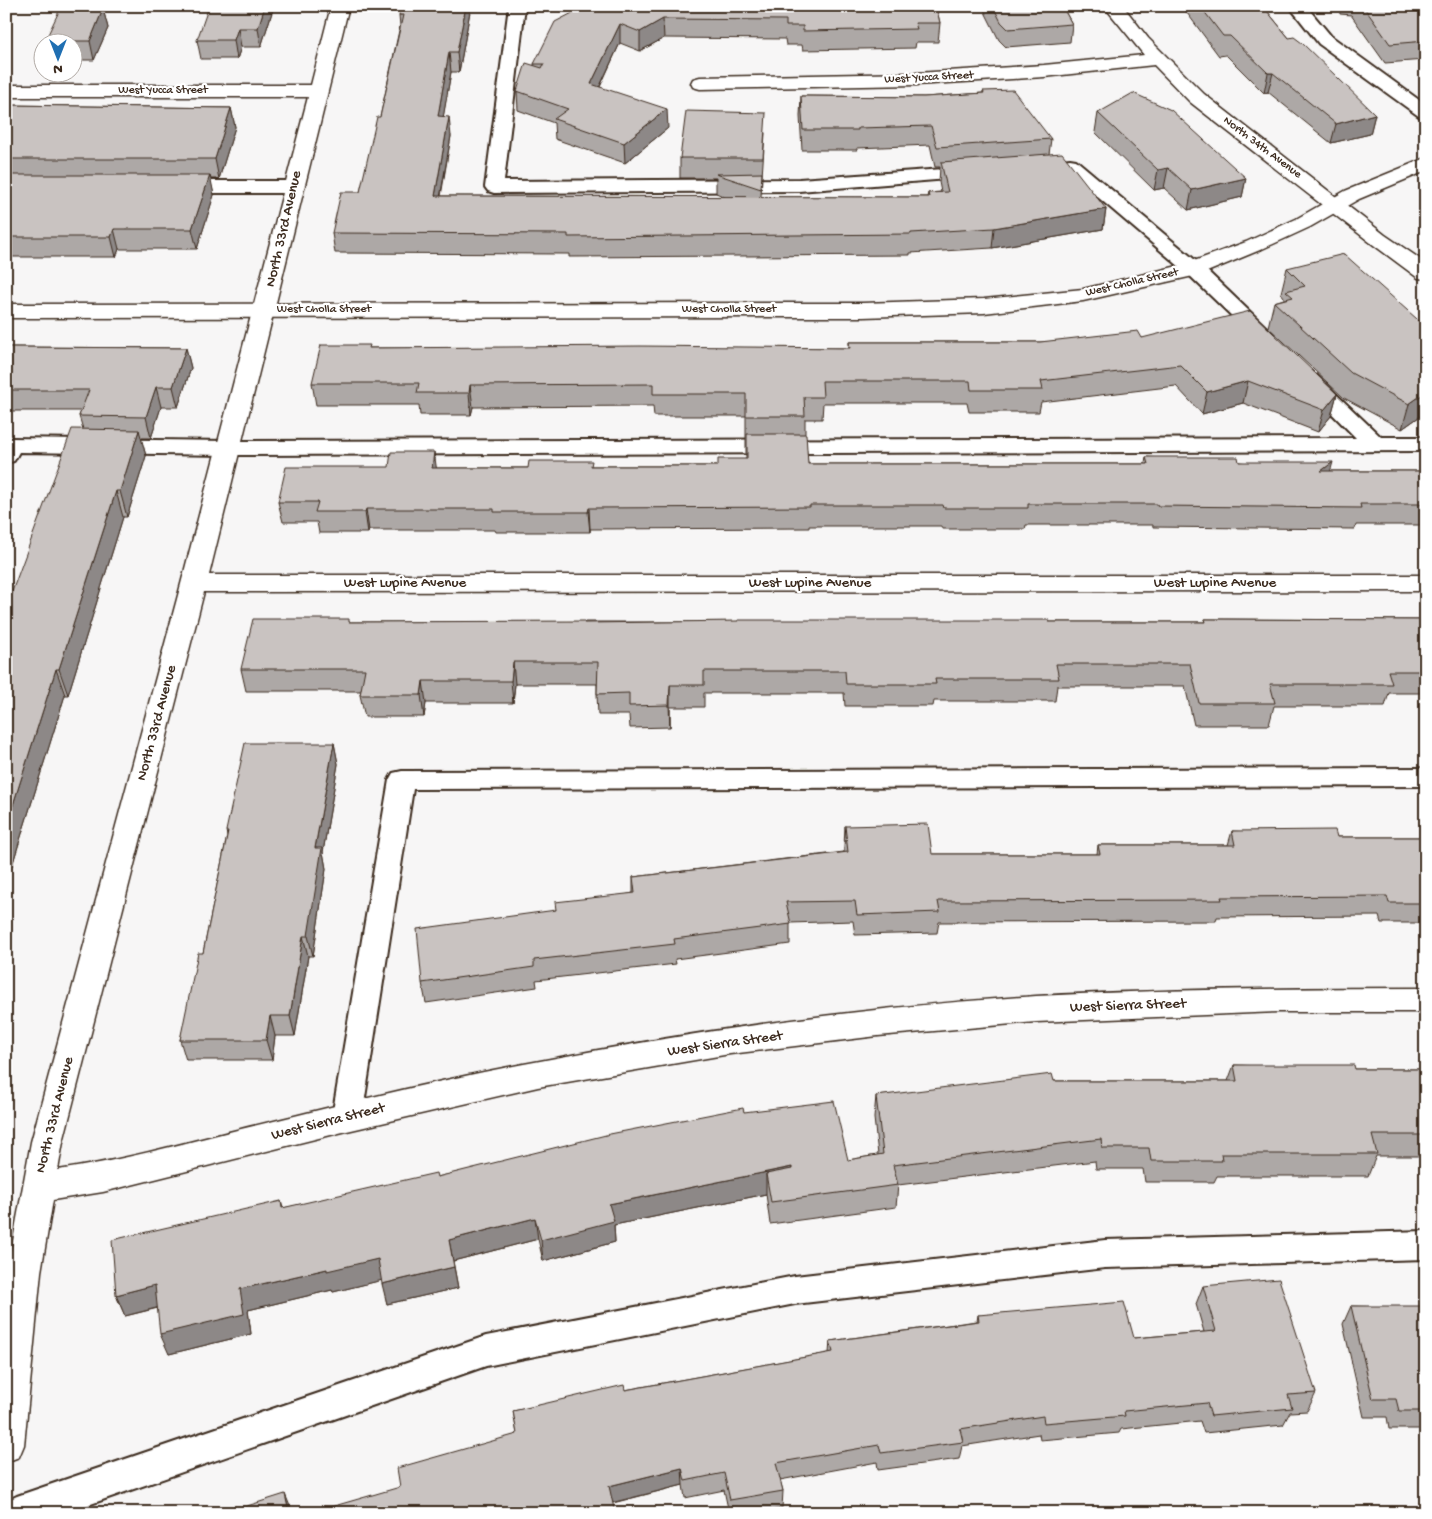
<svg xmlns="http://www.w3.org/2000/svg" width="1432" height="1519" viewBox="0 0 1432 1519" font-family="'Gochi Hand',sans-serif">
<rect width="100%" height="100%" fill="#f7f6f6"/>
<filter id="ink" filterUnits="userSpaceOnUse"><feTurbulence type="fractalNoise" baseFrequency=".02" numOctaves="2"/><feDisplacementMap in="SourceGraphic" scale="10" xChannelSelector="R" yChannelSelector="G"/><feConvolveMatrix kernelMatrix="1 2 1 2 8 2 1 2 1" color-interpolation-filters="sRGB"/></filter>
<g filter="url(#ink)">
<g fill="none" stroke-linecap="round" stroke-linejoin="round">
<defs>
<g id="service">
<polygon points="509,6 525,6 504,181 799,179 973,167 979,168 982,172 979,176 973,177 799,191 494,193 488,191 485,187"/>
<polygon points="1289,6 1306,6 1331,36 1426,105 1426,118 1420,117 1319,44"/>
<polygon points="1070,159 1076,160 1201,265 1272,333 1275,337 1272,341 1265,343 1258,341 1187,273 1066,170 1040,172 1034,171 1031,167 1034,163"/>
<polygon points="179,181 294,181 300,183 303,187 300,191 294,193 179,193 173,191 170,187 173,183"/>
<polygon points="1310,374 1317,376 1381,437 1426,437 1426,451 227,455 19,452 14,461 6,463 6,440 11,438 227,441 1356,438 1303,384 1300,380 1303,376"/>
<polygon points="1426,768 1426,786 413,789 362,1117 357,1126 347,1129 337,1126 332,1117 389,780 393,773 402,771"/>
<polygon points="1426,1231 1426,1259 1105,1268 795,1304 486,1366 65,1513 6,1513 6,1501 17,1496 486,1336 795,1276 1105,1240"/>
</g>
<g id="minor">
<path d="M 331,6 L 349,6 L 209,575 L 1426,575 L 1426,591 L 204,592 L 63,1142 L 58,1170 C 120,1161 181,1144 241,1129 C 340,1105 440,1079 540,1061 C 703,1029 870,1007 1036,996 C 1166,989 1296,988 1426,988 L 1426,1012 L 1278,1012 L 1036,1022 L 878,1036 L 730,1054 L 538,1087 L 347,1131 L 103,1192 L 53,1200 L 41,1272 L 24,1445 L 19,1457 L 6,1462 L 6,1279 L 31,1142 L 181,584 L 308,97 L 6,97 L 6,85 L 311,85 Z"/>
<polygon points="1104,6 1123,6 1148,38 1204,94 1385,235 1426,263 1426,279 1418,278 1371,243 1190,102 1154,65 1044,77 916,85 700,89 693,87 691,83 693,79 700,77 916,73 1044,65 1144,55"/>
</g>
<polygon id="tertiary" points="1426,158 1426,171 1359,199 1310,227 1260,250 1202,274 1083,301 984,313 863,317 6,318 6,304 863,303 984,299 1083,289 1186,264 1246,242 1296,219 1345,191"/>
</defs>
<use href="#service" stroke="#3b2a1e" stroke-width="4"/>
<use href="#minor" stroke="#3b2a1e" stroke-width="3"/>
<use href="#tertiary" stroke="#3b2a1e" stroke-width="3"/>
<use href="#service" fill="#fff" fill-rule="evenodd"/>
<use href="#minor" fill="#fff" fill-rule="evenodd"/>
<use href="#tertiary" fill="#fff" fill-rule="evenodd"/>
</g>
<g fill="#ada8a6" stroke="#3b2a1e">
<polygon points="274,6 261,47 241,47 237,59 201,59 197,40"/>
<polygon points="471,6 459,72 451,72 443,117 451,136 441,196 725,197 716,193 716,178 680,178 680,158 765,133 762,177 761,197 927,197 928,193 941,192 939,182 940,167 935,167 930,145 857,148 857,150 802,150 800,116 801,96 924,97 983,93 983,91 1051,139 1049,154 1106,209 1103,229 992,248 910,253 910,255 569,257 569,254 335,253 332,233 360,192 380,117 400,26 399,15"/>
<polygon points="573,6 936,6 940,23 938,42 916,42 915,48 803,50 802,45 786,45 785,39 664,38 640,51 620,43 600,87 668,128 625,163 555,139 554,123 518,110 517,91 534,66 534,64 573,13"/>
<polygon points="982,6 1062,6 1072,24 1070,42 1006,47 999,40"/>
<polygon points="1178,6 1263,6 1289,38 1375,114 1370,134 1331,143 1268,92 1264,93 1226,55 1219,56 1184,9 1180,10"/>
<polygon points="1339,6 1426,6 1426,62 1425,60 1385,63 1351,15 1340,14"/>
<polygon points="103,9 108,28 94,60 72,60 72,42 46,42 45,41"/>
<polygon points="6,105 231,108 235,127 219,179 210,179 214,195 197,249 119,249 116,257 6,257"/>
<polygon points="1098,113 1246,178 1242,197 1188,210 1164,188 1154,190 1095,132"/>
<polygon points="1287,268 1426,327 1426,412 1402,429 1344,398 1268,327 1274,302 1284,299 1284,297 1281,293"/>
<polygon points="1142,338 1337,394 1331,416 1318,432 1243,403 1202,414 1176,386 1041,402 1039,412 969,412 967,403 823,403 822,419 805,419 805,434 808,464 1145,464 1146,457 1239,462 1331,471 1426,471 1426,525 1356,525 1355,529 1153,527 1153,525 1026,525 1025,529 942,529 941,526 809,526 809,528 590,529 590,532 496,532 495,530 369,530 368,533 319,533 317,522 283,522 278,502 436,468 528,468 592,466 718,466 746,459 746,416 654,416 653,406 473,407 471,415 420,415 419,405 316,405 312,383 370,348 849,348 849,342 1040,342"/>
<polygon points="6,347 186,348 191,368 178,407 161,407 151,438 141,438 146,456 127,517 123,517 68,695 65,695 6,885 6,597 10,597 83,429 79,416 81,411 6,411"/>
<polygon points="1205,619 1426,620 1426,693 1389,693 1385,706 1274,706 1269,725 1194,725 1185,686 1057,686 1055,701 934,701 933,706 845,706 844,693 704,693 704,707 670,707 670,727 630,728 629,715 598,715 597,694 597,684 515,684 513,703 426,703 424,717 365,717 360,695 361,691 246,691 241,669 350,622 1205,622"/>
<polygon points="334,743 338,764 323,852 326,869 313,956 308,956 295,1036 275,1036 272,1060 186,1060 180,1040 203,953 227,836 226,831"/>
<polygon points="845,826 932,854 1097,854 1098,845 1228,845 1232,831 1337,837 1426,837 1426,923 1381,923 1379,916 1217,917 1216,921 939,922 937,933 855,935 853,921 790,923 790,944 675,959 676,964 536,980 537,987 426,1003 422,983 555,910 633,893 633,877 844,852 844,847"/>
<polygon points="1234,1065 1355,1069 1426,1069 1426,1156 1376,1156 1368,1176 1217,1176 1214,1182 1145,1182 1143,1169 1096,1169 1095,1161 898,1185 896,1207 770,1224 766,1194 614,1225 615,1242 543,1261 538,1239 453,1261 458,1288 387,1304 382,1280 333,1292 332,1290 248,1310 251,1334 169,1354 158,1308 125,1316 116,1295 281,1201 283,1208 437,1177 744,1112 848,1160 878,1155 874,1118 876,1096 1054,1081 1228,1081"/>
<polygon points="1203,1286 1316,1393 1307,1411 1290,1412 1283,1425 1204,1433 1200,1421 1121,1429 1119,1433 1040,1440 1039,1434 962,1446 959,1459 878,1470 877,1462 780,1480 783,1491 782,1508 754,1513 729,1513 724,1490 685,1498 683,1485 613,1503 400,1487 517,1434 513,1411 625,1390 829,1353 830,1341 977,1321 978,1315 1134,1338 1204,1332 1196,1304"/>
<polygon points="1351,1306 1426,1308 1426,1429 1389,1429 1387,1417 1364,1417 1343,1324"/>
</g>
<g fill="#8d8887" stroke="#3b2a1e">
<polygon points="6,6 17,6 6,12"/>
<polygon points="265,6 274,6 261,47 258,28"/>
<polygon points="466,6 471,6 459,72 457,52"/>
<polygon points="103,9 108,28 94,60 90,41"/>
<polygon points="663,19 664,38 640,51 640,32"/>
<polygon points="620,24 620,43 592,103 591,84"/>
<polygon points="238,28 241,47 237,59 234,40"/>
<polygon points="449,52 451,72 440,136 438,116"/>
<polygon points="1268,73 1273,73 1268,92 1264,93"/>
<polygon points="231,108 235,127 219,179 215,159"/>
<polygon points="667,109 668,128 625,163 624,143"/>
<polygon points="1375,114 1370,134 1331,143 1336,124"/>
<polygon points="449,117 451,136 437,215 435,196"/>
<polygon points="1168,168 1164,188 1154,190 1158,170"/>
<polygon points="210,175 214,195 197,249 192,229"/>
<polygon points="1246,178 1242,197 1188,210 1192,190"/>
<polygon points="1106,209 1103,229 992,248 994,228"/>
<polygon points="114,229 119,249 116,257 111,237"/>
<polygon points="186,348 191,368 178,407 173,387"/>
<polygon points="1248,381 1243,403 1202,414 1207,392"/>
<polygon points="470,385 473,407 471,415 469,393"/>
<polygon points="156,387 161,407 151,438 146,417"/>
<polygon points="1426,392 1426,412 1402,429 1409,404"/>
<polygon points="1337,394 1331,416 1318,432 1324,410"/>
<polygon points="139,430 146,456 127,517 120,491"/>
<polygon points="434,452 437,472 432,468"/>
<polygon points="1333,462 1327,483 1321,471"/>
<polygon points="116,491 123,517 68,695 59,669"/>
<polygon points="589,508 590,529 590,532 588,512"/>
<polygon points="366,509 369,530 368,533 365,512"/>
<polygon points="513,662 515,684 513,703 511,681"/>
<polygon points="56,669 65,695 6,885 6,827"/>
<polygon points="423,681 426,703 424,717 421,695"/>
<polygon points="670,685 670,727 669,705"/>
<polygon points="334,743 338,764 323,852 326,869 313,956 308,936 315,848"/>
<polygon points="303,936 308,956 295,1036 290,1016"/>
<polygon points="270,1016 275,1036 272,1060 266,1040"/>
<polygon points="792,1167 791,1189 766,1174 766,1194 614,1225 615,1242 543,1261 541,1240 609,1204"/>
<polygon points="535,1218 538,1239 453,1261 449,1240"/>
<polygon points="378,1259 383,1280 333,1292 332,1290 248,1310 251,1334 169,1354 160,1334 240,1289 327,1269"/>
<polygon points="454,1267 458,1288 387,1304 382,1284"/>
<polygon points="155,1285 164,1306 125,1316 116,1295"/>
<polygon points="682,1468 683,1485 611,1503 609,1486"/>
<polygon points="285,1494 292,1511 292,1513 289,1513"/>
</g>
<g fill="#c9c3c1" stroke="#3b2a1e">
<polygon points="209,6 265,6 258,28 238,28 234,40 197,40"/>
<polygon points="401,6 466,6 457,52 449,52 438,116 449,117 435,196 929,197 928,193 948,192 941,162 1062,153 1106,209 994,228 911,233 911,234 568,237 568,234 332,233 341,192 360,192 377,117 380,117 403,15 399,15"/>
<polygon points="577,6 936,6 940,23 915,23 917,29 803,31 803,26 786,26 786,20 663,19 640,32 620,24 591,84 667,109 624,143 554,119 568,109 517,91 526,63 542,68 544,64 534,64 555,22 582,8"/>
<polygon points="993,6 1062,6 1072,24 1008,29 1001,22"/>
<polygon points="1200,6 1263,6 1289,38 1294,37 1302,43 1375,114 1336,124 1273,73 1268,73 1230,36 1223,36"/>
<polygon points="1363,6 1426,6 1426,41 1390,44"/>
<polygon points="60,9 103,9 90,41 45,41"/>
<polygon points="1013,90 1051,139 937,147 931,126 858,128 858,130 803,130 801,96 924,97 984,93 983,91"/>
<polygon points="1133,93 1171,110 1246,178 1192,190 1168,168 1158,170 1098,113"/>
<polygon points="6,105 231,108 215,159 6,159"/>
<polygon points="686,111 766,113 763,158 680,158"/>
<polygon points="762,173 761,189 716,174"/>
<polygon points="6,175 210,175 192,229 114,229 111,237 6,237"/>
<polygon points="1344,254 1426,327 1426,392 1409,404 1351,373 1274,302 1293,297 1286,291 1305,286 1287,268"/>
<polygon points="1250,311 1337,394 1324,410 1248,381 1207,392 1180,365 1041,381 1043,390 971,390 970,381 822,381 823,397 804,397 805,416 746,416 746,394 653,394 653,384 470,385 469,393 417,393 419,383 312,383 321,345 370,345 369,348 640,346 850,348 849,342 1040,342 1138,331 1142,338"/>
<polygon points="6,347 186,348 173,387 156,387 146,417 79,416 89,390 6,390"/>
<polygon points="72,429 139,430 120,491 116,491 59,669 56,669 6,827 6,597 10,597"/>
<polygon points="747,434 806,434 808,464 1148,464 1146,457 1238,457 1239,462 1333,462 1321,471 1426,471 1426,504 1360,504 1361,508 1158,506 1157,504 1028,504 1028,508 944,508 943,505 810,505 810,507 589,508 588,512 494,512 494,509 366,509 365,512 315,512 318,502 278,502 286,467 389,467 391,452 434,452 432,468 528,468 529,461 592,461 591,466 718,466 718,459 747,459"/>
<polygon points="253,619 349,619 349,622 584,621 584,623 738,621 738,620 1049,620 1049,622 1206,622 1205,619 1426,620 1426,671 1388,671 1392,684 1270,684 1275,703 1199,703 1190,664 1056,664 1059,679 935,679 936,684 846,684 845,671 704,671 704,685 670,685 669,705 629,706 629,693 597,694 598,662 513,662 511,681 423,681 421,695 360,695 365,669 241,669"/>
<polygon points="245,743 334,743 315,848 322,848 308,936 303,936 290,1016 270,1016 266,1040 180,1040 198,953 203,953 228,831 226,831"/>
<polygon points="928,824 932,854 1100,854 1098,845 1235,845 1232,831 1335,830 1337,837 1426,837 1426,903 1389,903 1387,896 1221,897 1222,900 938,901 940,912 857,915 855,901 786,902 791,924 674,939 675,944 534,960 534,967 422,983 417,929 556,910 555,902 635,893 633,877 848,852 845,826"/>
<polygon points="1234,1065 1354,1065 1355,1069 1426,1069 1426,1135 1372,1135 1377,1154 1221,1154 1222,1161 1151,1161 1149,1148 1102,1148 1101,1139 893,1165 898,1185 771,1202 766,1174 792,1169 792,1167 609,1204 614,1221 541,1240 535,1218 449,1240 454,1267 382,1284 378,1259 327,1271 327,1269 240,1289 244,1314 160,1334 155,1285 116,1295 112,1240 281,1201 282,1208 436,1173 437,1177 610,1134 743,1108 744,1112 834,1101 848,1160 883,1154 876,1096 1052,1074 1054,1081 1237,1081"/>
<polygon points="1279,1279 1316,1393 1288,1395 1292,1408 1211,1416 1207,1403 1124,1411 1125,1416 1044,1423 1043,1416 960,1429 963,1442 881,1453 879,1445 776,1463 783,1491 730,1500 724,1473 685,1481 682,1468 609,1486 615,1513 310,1513 400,1487 397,1468 517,1434 513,1411 624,1385 625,1390 833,1352 830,1341 979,1321 978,1315 1124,1302 1134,1338 1216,1331 1203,1286"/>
<polygon points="1351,1306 1425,1306 1426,1411 1399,1411 1396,1399 1373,1399"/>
<polygon points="285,1494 289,1513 225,1513"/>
</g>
</g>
<g text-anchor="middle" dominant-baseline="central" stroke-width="4.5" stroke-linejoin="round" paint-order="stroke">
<g font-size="12" fill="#3b2a1e" stroke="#fff">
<text transform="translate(929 78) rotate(-3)">West Yucca Street</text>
<text x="163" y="91">West Yucca Street</text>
<text transform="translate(1262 148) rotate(37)">North 34th Avenue</text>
<text transform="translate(1132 283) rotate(-13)">West Cholla Street</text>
<text x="324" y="310">West Cholla Street</text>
<text x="729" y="310">West Cholla Street</text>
</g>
<g font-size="15" fill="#3b2a1e" stroke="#fff">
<text transform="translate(284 229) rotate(-77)">North 33rd Avenue</text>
<text x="405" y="583">West Lupine Avenue</text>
<text x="810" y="583">West Lupine Avenue</text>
<text x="1215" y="583">West Lupine Avenue</text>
<text transform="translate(157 723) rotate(-75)">North 33rd Avenue</text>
<text transform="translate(1128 1006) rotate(-2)">West Sierra Street</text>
<text transform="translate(725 1044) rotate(-8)">West Sierra Street</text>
<text transform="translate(55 1115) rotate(-76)">North 33rd Avenue</text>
<text transform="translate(328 1122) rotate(-14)">West Sierra Street</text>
</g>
</g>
<rect width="1432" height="1519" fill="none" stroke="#fff" stroke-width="25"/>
<rect x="12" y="12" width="1407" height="1494" fill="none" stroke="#3b2a1e" stroke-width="2" filter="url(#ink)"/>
<g transform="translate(58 58) rotate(180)"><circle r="24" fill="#ffffff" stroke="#b1aaa5"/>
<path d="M0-4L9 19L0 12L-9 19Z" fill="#1f6fb2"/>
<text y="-8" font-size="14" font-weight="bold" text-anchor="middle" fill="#3b2a1e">N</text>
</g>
</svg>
